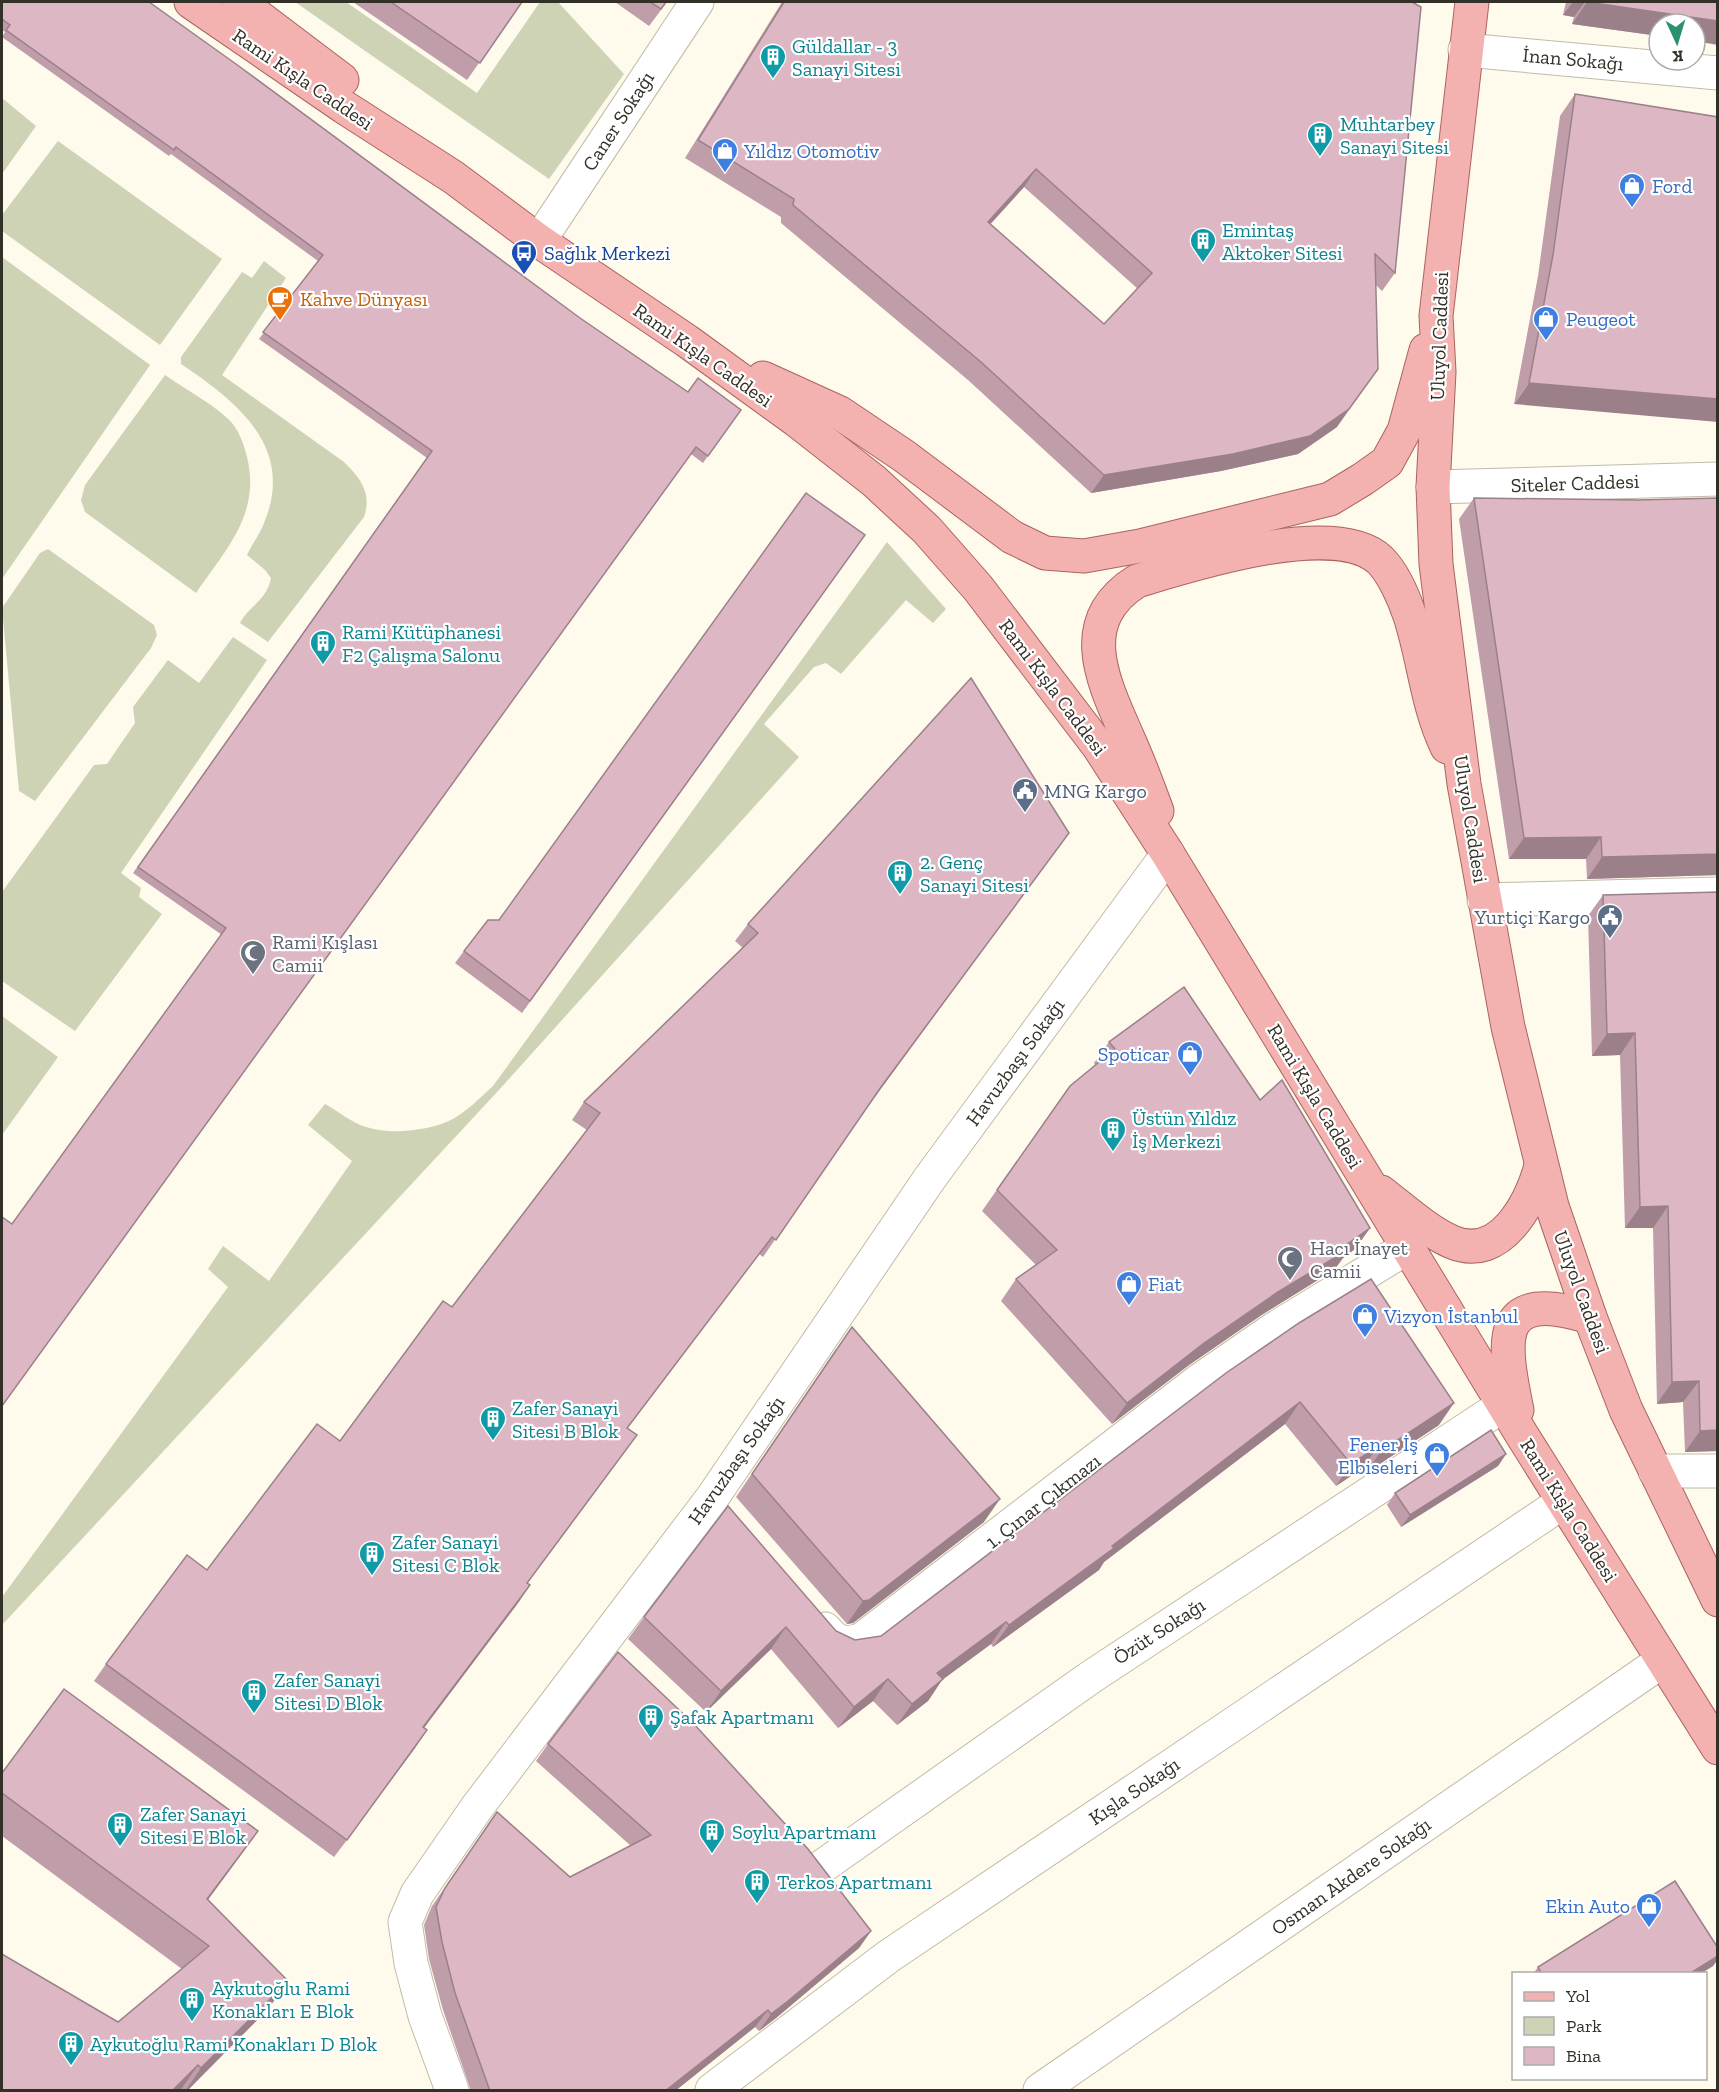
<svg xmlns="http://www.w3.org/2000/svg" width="1719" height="2092" viewBox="0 0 1719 2092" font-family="'Zilla Slab',serif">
<rect width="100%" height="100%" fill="#fefaec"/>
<g fill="#cfd3b6">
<polygon points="295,2 346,2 477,93 540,2 558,2 624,74 549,179"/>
<polygon points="2,98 36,126 2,174"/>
<polygon points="58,141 222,259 160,345 2,231 2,215"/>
<polygon points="2,257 150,365 2,579"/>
<path d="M 264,261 L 286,278 L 222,375 L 344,462 C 361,479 372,493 364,517 L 268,642 L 240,623 C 249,606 267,600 271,578 L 265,570 L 247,555 C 252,544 260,534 264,523 C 296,447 236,401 181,364 L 181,357 L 242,272 L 252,278 Z"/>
<path d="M 165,375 C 182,387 221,409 232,423 C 240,433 244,445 247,457 C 261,514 226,549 196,593 L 85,512 L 81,500 L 85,485 Z"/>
<path d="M 887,542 L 946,609 L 933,623 L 906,600 L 841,674 L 826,663 L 814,667 L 764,724 L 799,757 L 498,1091 L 2,1625 L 2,1597 L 228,1287 L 208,1269 L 223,1246 L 269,1281 L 352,1161 L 308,1125 L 325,1104 C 338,1111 352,1123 366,1127 C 390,1135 430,1131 453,1119 C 468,1110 480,1098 493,1086 Z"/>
<polygon points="48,549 154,625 157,635 151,648 35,801 19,791 2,608 40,553"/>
<polygon points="233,637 267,660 121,873 141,888 139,897 162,914 75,1031 2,981 2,892 94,765 107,764 135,723 133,707 168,660 199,683"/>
<polygon points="2,1016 58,1057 2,1135"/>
</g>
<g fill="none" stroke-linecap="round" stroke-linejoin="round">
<defs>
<g id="minor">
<polyline points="1465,50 1718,73"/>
<polyline points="539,241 697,2"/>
<polyline points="1433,487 1718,479"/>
<polyline points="1484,900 1718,894"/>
<polyline points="1655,1471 1718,1471"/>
<path d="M 825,1629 C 837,1643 843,1645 861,1640 L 1200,1380 L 1274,1329 L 1408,1247"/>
<polyline points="820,1868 1091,1677 1505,1404"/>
<polyline points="452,2090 425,2016 411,1963 405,1922 417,1894 478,1806 712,1498 930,1178 1168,854"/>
<polyline points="712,2090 889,1956 1563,1502"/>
<polyline points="1040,2090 1662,1661"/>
</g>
<g id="primary">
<polyline points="191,2 344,107 453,177 539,241 687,341 796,420 874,481 927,530 978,588 1099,747 1168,854 1522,1435 1718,1748"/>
<polyline points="239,2 342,80"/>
<polyline points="1472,2 1436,316 1439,372 1433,487 1436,564 1464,784 1508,1027 1552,1206 1590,1317 1626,1410 1718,1600"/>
<polyline points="763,378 840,413 904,456 1012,537 1045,553 1084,556 1140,546 1330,499 1363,479 1387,462 1404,431 1426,350"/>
<path d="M 1157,811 C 1148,787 1139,762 1128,738 C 1104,683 1072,622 1137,581 C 1190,565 1335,518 1380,560 C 1393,573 1404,598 1410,616 C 1424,659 1427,706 1447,747"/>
<path d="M 1381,1192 C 1403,1209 1427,1231 1452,1242 C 1501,1263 1531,1202 1541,1166"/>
<path d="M 1517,1410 C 1502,1338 1495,1288 1590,1317"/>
</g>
</defs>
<use href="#minor" stroke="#c2bba5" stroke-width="35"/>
<use href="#primary" stroke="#ab635e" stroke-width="35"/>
<use href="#minor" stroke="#fff" stroke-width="33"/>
<use href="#primary" stroke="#f3b2b0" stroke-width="33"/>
</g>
<g fill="#bf9da9" fill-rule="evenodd">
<polygon points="2,2 580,318 688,392 741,410 703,463 691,454 12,1224 222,935 133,873 427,458 259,339 318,261 171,154 169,156 2,37 5,32 2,30"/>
<polygon points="353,2 522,2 467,80"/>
<polygon points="615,2 667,2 649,26"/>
<path d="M 782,2 L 1412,2 L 1395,273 L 1382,291 L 1375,284 L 1337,427 L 1298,454 L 1221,471 L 1091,493 L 968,380 L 781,223 L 781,217 L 685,158 ZM 1024,187 L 1138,289 L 1104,324 L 990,224 Z"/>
<polygon points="1566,2 1718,2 1659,24 1659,36 1572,24 1574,17 1563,15"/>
<polygon points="1575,94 1718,117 1514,404 1538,276 1560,116"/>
<polygon points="1474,498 1638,500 1718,498 1718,875 1587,879 1586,859 1509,859 1459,519"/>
<polygon points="865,535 522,1013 455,963 464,951 499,920"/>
<polygon points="1069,833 871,1101 763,1257 759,1254 627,1429 637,1435 527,1583 530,1585 518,1603 424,1728 415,1748 334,1857 94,1681 106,1664 207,1570 340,1441 452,1307 587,1130 572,1120 584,1102 743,948 735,941 748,924"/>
<polygon points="1718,892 1718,1451 1685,1452 1683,1402 1657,1404 1653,1228 1625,1228 1620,1055 1592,1056 1588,916 1603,895"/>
<polygon points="1109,1042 1260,1100 1370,1228 1355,1249 1343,1258 1334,1270 1263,1314 1189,1365 1112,1424 1001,1301 1016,1279 1036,1265 982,1211 1070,1086 1095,1065 1094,1063"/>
<polygon points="836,1349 984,1522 853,1623 847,1624 736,1497"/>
<polygon points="1226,1373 1439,1425 1366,1473 1363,1468 1336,1486 1285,1424 1104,1562 1099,1570 993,1647 991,1644 942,1680 928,1701 897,1725 873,1701 838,1728 771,1649 706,1712 628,1639 644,1617 836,1631 855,1640 881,1636"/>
<polygon points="1506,1454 1498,1466 1401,1527 1387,1505 1395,1493"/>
<polygon points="548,1744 871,1931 859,1948 776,2018 759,2031 755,2027 675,2091 471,2091 443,2010 429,1959 424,1925 432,1906 497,1812 570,1877 631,1846 536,1761"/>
<polygon points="2,1773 258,1831 208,1899 288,1981 268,2009 187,2091 2,2091 118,2022 182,1969 2,1836"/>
<polygon points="1718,1948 1718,1959 1713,1966 1700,1974 1533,1974 1538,1967"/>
</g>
<g fill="#9b808a">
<polygon points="1573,2 1585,2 1574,17 1563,15"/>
<polygon points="1587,2 1718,21 1718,45 1695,41 1695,24 1659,24 1659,36 1572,24"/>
<polygon points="1036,169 1024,187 976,240 988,222"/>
<polygon points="1378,369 1337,427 1298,454 1221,471 1091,493 1104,475"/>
<polygon points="1529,383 1718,399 1718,422 1514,404"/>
<polygon points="1069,833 1056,850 869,1105 881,1087"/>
<polygon points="1601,837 1586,859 1509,859 1524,838"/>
<polygon points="1718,854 1718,875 1587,879 1602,857"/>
<polygon points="1635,1033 1620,1055 1592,1056 1607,1034"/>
<polygon points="1668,1206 1653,1228 1625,1228 1640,1207"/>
<polygon points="1370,1228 1355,1249 1343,1258 1334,1270 1263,1314 1189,1365 1112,1424 1127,1403 1204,1343"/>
<polygon points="772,1237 759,1254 614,1446 627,1428"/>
<polygon points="1699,1381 1683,1402 1657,1404 1672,1382"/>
<polygon points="1300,1402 1285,1424 1104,1562 1099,1570 993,1647 1009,1625"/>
<polygon points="1454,1403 1439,1425 1366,1473 1381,1451"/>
<polygon points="1718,1430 1718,1451 1685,1452 1700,1431"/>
<polygon points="637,1435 624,1453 515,1600 527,1583"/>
<polygon points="1378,1446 1363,1468 1336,1486 1351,1464"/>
<polygon points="1506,1454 1498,1466 1401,1527 1410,1515"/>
<polygon points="1000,1499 984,1522 853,1623 847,1624 863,1601"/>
<polygon points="530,1585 518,1603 411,1745 423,1727"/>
<polygon points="1006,1622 991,1644 942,1680 928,1701 897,1725 912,1704 937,1673"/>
<polygon points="786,1627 771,1649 706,1712 721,1691"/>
<polygon points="888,1679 873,1701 838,1728 854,1707"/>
<polygon points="427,1730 415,1748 334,1857 347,1840"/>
<polygon points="258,1831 238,1859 188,1927 207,1899"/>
<polygon points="871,1931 859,1948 776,2018 759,2031 771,2014"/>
<polygon points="1718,1956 1718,1959 1713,1966 1700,1974 1689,1974"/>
<polygon points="288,1981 268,2009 187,2091 185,2091 201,2068"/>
<polygon points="768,2010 755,2027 675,2091 665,2091"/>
<polygon points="198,2065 180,2091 172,2091"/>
</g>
<g fill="#deb7c5" stroke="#9b808a" stroke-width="1.5" fill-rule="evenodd">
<polygon points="2,2 149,2 236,64 580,318 688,392 698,378 741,410 708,456 696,447 2,1406 2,1217 12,1224 226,928 138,867 432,451 263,332 323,255 176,147 174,150 6,30 10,25 2,19"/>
<polygon points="391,2 522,2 480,63"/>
<polygon points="650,2 666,2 661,9"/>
<path d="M 784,2 L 1412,2 L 1421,7 L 1395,273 L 1375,254 L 1378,369 L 1349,409 L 1310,436 L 1233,454 L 1104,475 L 981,362 L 793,205 L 794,199 L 698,140 ZM 1036,169 L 1152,273 L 1104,324 L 988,222 Z"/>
<polygon points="1587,2 1718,2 1718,21"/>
<polygon points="1575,94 1718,117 1718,399 1529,383 1553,255"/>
<polygon points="806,493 865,535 530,1001 464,951 488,920 499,920"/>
<polygon points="1474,498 1638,500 1718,498 1718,854 1602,857 1601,837 1524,838"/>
<polygon points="971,678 1069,833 881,1087 776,1240 772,1237 627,1428 637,1435 527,1583 530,1585 423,1727 427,1730 347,1840 106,1664 187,1555 207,1570 317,1424 340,1441 443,1301 452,1307 600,1113 584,1102 758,933 748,924"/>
<polygon points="1718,892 1718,1430 1700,1431 1699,1381 1672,1382 1668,1206 1640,1207 1635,1033 1607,1034 1603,895"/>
<polygon points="1184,987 1260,1100 1282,1080 1370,1228 1346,1245 1349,1249 1278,1292 1204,1343 1127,1403 1016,1279 1057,1250 997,1190 1070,1086 1115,1049 1109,1042"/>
<polygon points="1371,1279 1454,1403 1381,1451 1378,1446 1351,1464 1300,1402 1112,1546 1114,1548 1009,1625 1006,1622 937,1673 943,1679 912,1704 888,1679 854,1707 786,1627 721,1691 644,1617 728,1506 836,1631 855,1640 881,1636 1226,1373 1299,1323"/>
<polygon points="852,1327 1000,1499 869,1600 863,1601 752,1474"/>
<polygon points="1491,1430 1506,1454 1410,1515 1395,1493"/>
<polygon points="618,1652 694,1724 808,1849 871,1931 788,2001 771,2014 768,2010 665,2091 490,2091 455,1993 442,1942 436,1907 445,1888 497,1812 570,1877 651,1835 548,1744"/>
<polygon points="64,1689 258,1831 207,1899 288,1981 201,2068 198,2065 172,2091 2,2091 2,1954 118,2022 209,1946 2,1793 2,1773"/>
<polygon points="1675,1881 1718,1948 1718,1956 1689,1974 1542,1974 1538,1967"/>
</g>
<defs>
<symbol id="building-pin" viewBox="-11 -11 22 30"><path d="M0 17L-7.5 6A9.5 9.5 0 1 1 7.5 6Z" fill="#0f9aa8" stroke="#fff"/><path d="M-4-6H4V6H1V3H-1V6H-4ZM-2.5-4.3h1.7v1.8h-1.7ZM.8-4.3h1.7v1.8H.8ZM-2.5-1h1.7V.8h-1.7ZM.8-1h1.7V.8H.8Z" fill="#fff"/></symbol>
<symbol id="shop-pin" viewBox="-11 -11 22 30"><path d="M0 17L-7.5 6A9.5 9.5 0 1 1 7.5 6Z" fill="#3f7fe0" stroke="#fff"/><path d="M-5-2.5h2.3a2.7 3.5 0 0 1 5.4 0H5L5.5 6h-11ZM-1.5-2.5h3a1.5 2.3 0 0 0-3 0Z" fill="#fff"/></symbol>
<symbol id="bus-pin" viewBox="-11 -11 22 30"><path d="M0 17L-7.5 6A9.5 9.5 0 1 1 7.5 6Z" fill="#1a4fb4" stroke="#fff"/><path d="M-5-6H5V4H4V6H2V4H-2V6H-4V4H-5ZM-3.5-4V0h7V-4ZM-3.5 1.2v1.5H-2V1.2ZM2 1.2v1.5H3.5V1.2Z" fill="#fff"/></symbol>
<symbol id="cafe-pin" viewBox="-11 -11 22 30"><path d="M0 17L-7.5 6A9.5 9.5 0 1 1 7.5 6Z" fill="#e8710a" stroke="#fff"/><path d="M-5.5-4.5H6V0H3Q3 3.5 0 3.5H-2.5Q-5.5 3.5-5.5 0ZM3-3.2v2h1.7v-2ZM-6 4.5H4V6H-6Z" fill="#fff"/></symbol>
<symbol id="civic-pin" viewBox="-11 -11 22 30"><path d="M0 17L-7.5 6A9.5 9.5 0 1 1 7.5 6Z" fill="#5c6f8a" stroke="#fff"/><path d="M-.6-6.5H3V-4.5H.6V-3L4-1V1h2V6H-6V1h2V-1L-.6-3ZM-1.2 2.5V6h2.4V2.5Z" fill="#fff"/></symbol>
<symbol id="mosque-pin" viewBox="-11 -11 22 30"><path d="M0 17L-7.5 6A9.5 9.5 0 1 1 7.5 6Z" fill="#6b7280" stroke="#fff"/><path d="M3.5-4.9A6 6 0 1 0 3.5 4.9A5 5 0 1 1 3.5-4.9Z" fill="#fff"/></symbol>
</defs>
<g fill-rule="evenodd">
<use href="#building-pin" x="758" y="42" width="30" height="40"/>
<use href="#building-pin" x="1305" y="120" width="30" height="40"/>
<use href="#shop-pin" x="710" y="136" width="30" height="40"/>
<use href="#shop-pin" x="1617" y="171" width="30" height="40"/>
<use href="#building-pin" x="1188" y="226" width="30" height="40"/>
<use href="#bus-pin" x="509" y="238" width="30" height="40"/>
<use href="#cafe-pin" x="265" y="284" width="30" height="40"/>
<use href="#shop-pin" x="1531" y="304" width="30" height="40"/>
<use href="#building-pin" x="308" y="628" width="30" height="40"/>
<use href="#civic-pin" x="1010" y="776" width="30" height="40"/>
<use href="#building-pin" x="885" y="858" width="30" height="40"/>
<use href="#civic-pin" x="1595" y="902" width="30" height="40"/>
<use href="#mosque-pin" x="238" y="938" width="30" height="40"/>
<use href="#shop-pin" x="1175" y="1039" width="30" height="40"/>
<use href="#building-pin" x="1098" y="1115" width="30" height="40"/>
<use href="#mosque-pin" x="1275" y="1244" width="30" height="40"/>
<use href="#shop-pin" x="1114" y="1269" width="30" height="40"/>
<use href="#shop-pin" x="1350" y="1301" width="30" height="40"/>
<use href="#building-pin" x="478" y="1404" width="30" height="40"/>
<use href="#shop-pin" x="1422" y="1440" width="30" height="40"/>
<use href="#building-pin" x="357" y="1539" width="30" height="40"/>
<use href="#building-pin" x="239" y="1677" width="30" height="40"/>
<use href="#building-pin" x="636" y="1702" width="30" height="40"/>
<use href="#building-pin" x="105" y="1810" width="30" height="40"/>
<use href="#building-pin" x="697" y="1817" width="30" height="40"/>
<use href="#building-pin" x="742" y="1867" width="30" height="40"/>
<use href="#shop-pin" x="1634" y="1891" width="30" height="40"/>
<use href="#building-pin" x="177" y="1985" width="30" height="40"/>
<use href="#building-pin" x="56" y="2029" width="30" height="40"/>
</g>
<g text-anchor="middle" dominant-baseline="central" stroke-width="4.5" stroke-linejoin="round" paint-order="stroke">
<g font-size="20" fill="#0d838f" stroke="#fff" text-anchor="start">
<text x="792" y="46">Güldallar - 3<tspan x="792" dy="23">Sanayi Sitesi</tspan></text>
<text x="1340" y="124">Muhtarbey<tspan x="1340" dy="23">Sanayi Sitesi</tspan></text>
<text x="1222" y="230">Emintaş<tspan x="1222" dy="23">Aktoker Sitesi</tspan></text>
<text x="342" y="632">Rami Kütüphanesi<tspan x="342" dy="23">F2 Çalışma Salonu</tspan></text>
<text x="920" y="862">2. Genç<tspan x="920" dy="23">Sanayi Sitesi</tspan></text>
<text x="1132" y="1118">Üstün Yıldız<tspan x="1132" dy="23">İş Merkezi</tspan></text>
<text x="512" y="1408">Zafer Sanayi<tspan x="512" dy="23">Sitesi B Blok</tspan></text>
<text x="392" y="1542">Zafer Sanayi<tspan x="392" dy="23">Sitesi C Blok</tspan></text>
<text x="274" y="1680">Zafer Sanayi<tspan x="274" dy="23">Sitesi D Blok</tspan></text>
<text x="670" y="1717">Şafak Apartmanı</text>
<text x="140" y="1814">Zafer Sanayi<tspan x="140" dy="23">Sitesi E Blok</tspan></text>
<text x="732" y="1832">Soylu Apartmanı</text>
<text x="777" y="1882">Terkos Apartmanı</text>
<text x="212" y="1988">Aykutoğlu Rami<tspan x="212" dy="23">Konakları E Blok</tspan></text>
<text x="90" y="2044">Aykutoğlu Rami Konakları D Blok</text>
</g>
<g font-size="20" fill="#333027" stroke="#fff">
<text transform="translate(1573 59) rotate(5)">İnan Sokağı</text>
<text transform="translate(303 79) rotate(34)">Rami Kışla Caddesi</text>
<text transform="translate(618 121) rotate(-57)">Caner Sokağı</text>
<text transform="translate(1439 336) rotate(-88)">Uluyol Caddesi</text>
<text transform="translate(703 355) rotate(35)">Rami Kışla Caddesi</text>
<text transform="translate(1575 483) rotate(-2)">Siteler Caddesi</text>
<text transform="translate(1053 687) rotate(53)">Rami Kışla Caddesi</text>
<text transform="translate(1471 819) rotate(81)">Uluyol Caddesi</text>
<text transform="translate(1015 1062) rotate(-54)">Havuzbaşı Sokağı</text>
<text transform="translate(1315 1096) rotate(59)">Rami Kışla Caddesi</text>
<text transform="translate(1582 1292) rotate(70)">Uluyol Caddesi</text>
<text transform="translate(736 1460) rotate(-55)">Havuzbaşı Sokağı</text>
<text transform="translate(1043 1501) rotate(-38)">1. Çınar Çıkmazı</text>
<text transform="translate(1569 1510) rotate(58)">Rami Kışla Caddesi</text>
<text transform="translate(1159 1631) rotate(-33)">Özüt Sokağı</text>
<text transform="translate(1134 1791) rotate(-34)">Kışla Sokağı</text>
<text transform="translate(1351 1876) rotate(-35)">Osman Akdere Sokağı</text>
</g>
<g font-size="20" fill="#366cbe" stroke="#fff" text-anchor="start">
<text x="744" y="151">Yıldız Otomotiv</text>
<text x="1652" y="186">Ford</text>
<text x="1566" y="319">Peugeot</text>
<text x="1170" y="1054" text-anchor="end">Spoticar</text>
<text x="1148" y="1284">Fiat</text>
<text x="1384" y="1316">Vizyon İstanbul</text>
<text x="1418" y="1444" text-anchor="end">Fener İş<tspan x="1418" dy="23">Elbiseleri</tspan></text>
<text x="1630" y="1906" text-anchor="end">Ekin Auto</text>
</g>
<g font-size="20" fill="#164399" stroke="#fff" text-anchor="start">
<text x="544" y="253">Sağlık Merkezi</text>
</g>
<g font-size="20" fill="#c56008" stroke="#fff" text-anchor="start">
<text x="300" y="299">Kahve Dünyası</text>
</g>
<g font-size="20" fill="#4e5e75" stroke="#fff" text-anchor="start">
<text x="1044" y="791">MNG Kargo</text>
<text x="1590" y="917" text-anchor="end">Yurtiçi Kargo</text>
</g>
<g font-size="20" fill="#5b616d" stroke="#fff" text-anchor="start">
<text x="272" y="942">Rami Kışlası<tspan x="272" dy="23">Camii</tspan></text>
<text x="1310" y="1248">Hacı İnayet<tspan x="1310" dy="23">Camii</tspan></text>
</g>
</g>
<rect width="1719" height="2092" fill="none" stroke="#333027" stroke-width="6"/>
<rect x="1512" y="1972" width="195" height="108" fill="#ffffff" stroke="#adaca9" stroke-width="1.5"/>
<rect x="1524" y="1992" width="30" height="9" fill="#f3b2b0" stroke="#adaca9" stroke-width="1.5"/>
<text x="1566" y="2002" font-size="18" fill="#333027">Yol</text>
<rect x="1524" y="2017" width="30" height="18" fill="#cfd3b6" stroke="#adaca9" stroke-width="1.5"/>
<text x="1566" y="2032" font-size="18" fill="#333027">Park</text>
<rect x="1524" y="2047" width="30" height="18" fill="#deb7c5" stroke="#adaca9" stroke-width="1.5"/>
<text x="1566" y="2062" font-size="18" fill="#333027">Bina</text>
<g transform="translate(1677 42) rotate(176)"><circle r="28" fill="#ffffff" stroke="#adaca9" stroke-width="1.5"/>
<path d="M0-4.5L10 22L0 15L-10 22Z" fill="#2a906d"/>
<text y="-9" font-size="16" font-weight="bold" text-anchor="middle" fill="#333027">K</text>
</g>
</svg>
